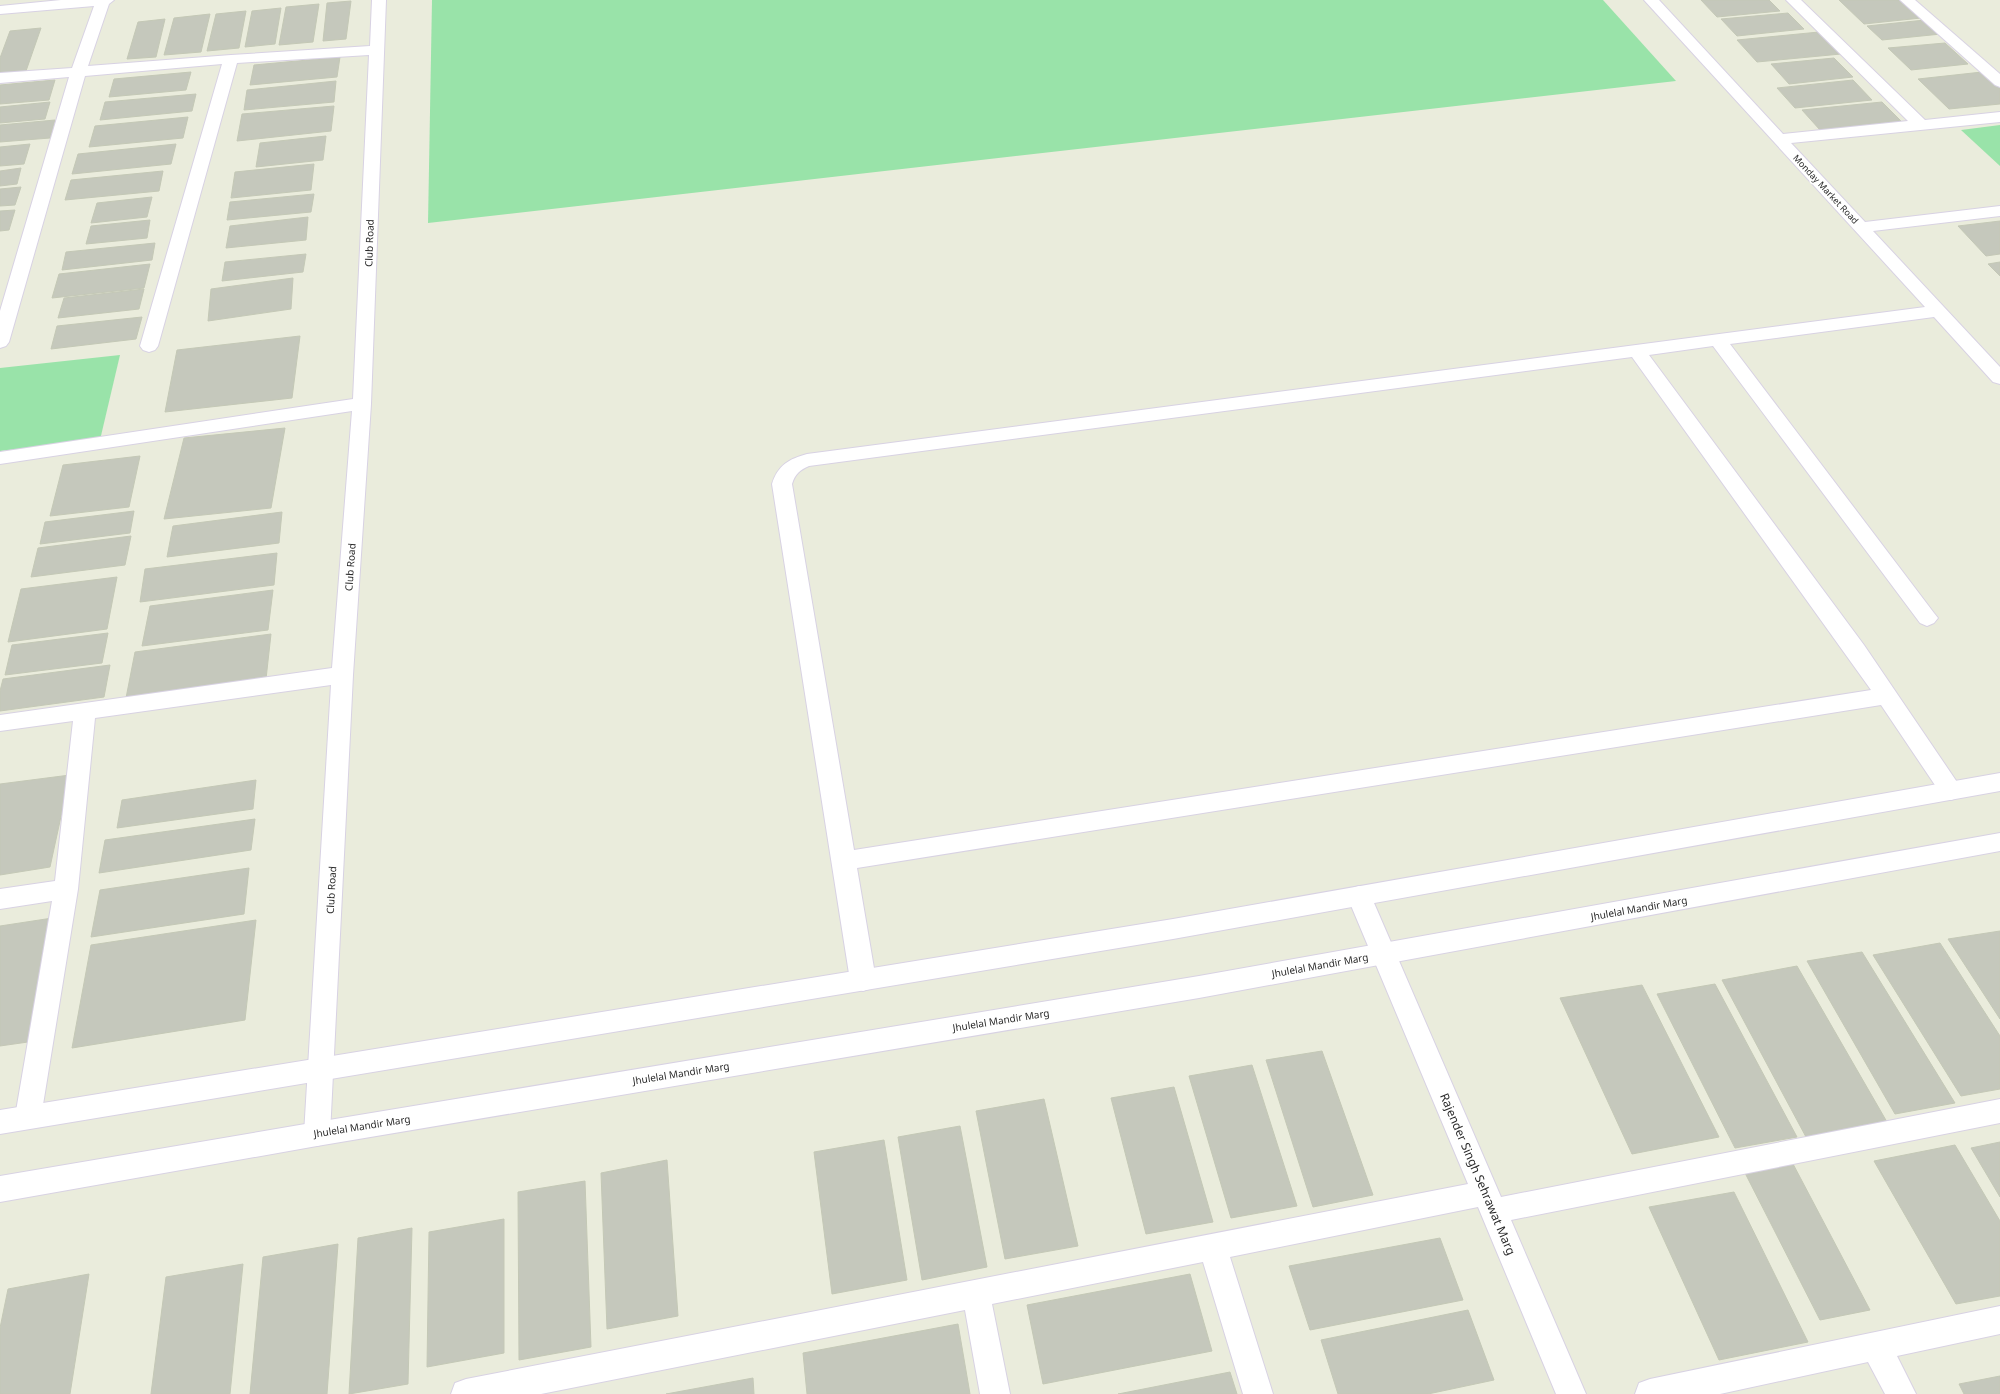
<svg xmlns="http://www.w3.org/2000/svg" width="2000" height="1394" viewBox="0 0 2000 1394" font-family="'Noto Sans',sans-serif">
<rect width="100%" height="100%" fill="#eaecdc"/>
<g fill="#99e3a9">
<polygon points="432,0 1603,0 1676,81 428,223"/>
<polygon points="2000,125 2000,166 1961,130"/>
<polygon points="120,355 100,440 0,451 0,368"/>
</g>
<g fill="#c5c8bc" stroke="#c4c8b6">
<polygon points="1701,0 1769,0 1780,11 1717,17"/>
<polygon points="1839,0 1901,0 1921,18 1864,24"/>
<polygon points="351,1 346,39 323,41 327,3"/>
<polygon points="319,4 313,42 279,45 286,7"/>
<polygon points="281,8 275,44 245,47 252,11"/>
<polygon points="246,11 239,48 207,51 216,14"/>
<polygon points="1788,13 1804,29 1737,36 1721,19"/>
<polygon points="210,14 201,52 164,55 174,18"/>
<polygon points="165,19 156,57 127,59 138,22"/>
<polygon points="1925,20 1941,34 1882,40 1867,26"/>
<polygon points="41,28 26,71 0,73 0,58 10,31"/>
<polygon points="1819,32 1841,54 1757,62 1737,40"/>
<polygon points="1945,43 1968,64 1911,70 1888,48"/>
<polygon points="340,57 337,77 250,85 254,65"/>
<polygon points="1834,58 1853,77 1789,84 1771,64"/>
<polygon points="191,72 186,90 109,97 114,79"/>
<polygon points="1982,72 2000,89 2000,104 1949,109 1918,79"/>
<polygon points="55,80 49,100 0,104 0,85"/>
<polygon points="1853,80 1872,100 1795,108 1777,88"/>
<polygon points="336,81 334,102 244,110 247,90"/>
<polygon points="196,94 192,111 100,120 105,102"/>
<polygon points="50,102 45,119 0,123 0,107"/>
<polygon points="1882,102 1901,121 1820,130 1802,110"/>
<polygon points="334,106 331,131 237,141 242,114"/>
<polygon points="188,117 183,138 89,147 95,126"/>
<polygon points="55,120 50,138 0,142 0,125"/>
<polygon points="326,136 323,160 256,167 260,143"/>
<polygon points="30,144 24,164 0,166 0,147"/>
<polygon points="176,144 171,164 72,174 78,154"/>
<polygon points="314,164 311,190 231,198 235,172"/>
<polygon points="21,168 17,184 0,186 0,171"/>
<polygon points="163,171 159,191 65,200 71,180"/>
<polygon points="21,187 15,205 0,206 0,189"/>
<polygon points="314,194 311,212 227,220 230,202"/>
<polygon points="152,197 147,217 91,223 97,203"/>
<polygon points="15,210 9,230 0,231 0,211"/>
<polygon points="308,217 306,240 226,248 230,226"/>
<polygon points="150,220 147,238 86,244 91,226"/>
<polygon points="2000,221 2000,254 1986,256 1958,226"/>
<polygon points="155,243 152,260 62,270 66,252"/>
<polygon points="306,254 303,272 222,281 225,262"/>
<polygon points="2000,262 2000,276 1988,264"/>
<polygon points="150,264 144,288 52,298 59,274"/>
<polygon points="293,278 291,309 208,321 211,289"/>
<polygon points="144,289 139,309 58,318 64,298"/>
<polygon points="142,317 136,339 51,349 57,326"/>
<polygon points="300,336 292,398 165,412 177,350"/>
<polygon points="285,428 271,508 164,519 184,438"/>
<polygon points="140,456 129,507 50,516 63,465"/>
<polygon points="134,511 130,533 40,544 45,522"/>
<polygon points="282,512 279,543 167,557 173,526"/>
<polygon points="131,536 125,565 31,577 38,548"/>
<polygon points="277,553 274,585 140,602 145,569"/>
<polygon points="117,577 107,629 8,642 21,589"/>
<polygon points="273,590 268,630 142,646 150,606"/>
<polygon points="108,633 102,663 5,675 12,645"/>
<polygon points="271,634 266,679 126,698 135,652"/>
<polygon points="110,665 104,697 0,711 0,691 3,679"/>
<polygon points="70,775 50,867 0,875 0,784"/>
<polygon points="256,780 253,809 117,828 122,800"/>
<polygon points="255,819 251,850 99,873 105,840"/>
<polygon points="249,868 244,914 91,937 100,890"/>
<polygon points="59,917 35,1041 0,1046 0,926"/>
<polygon points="256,920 245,1020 72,1048 91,945"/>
<polygon points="2000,931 2000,1019 1948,939"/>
<polygon points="1940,943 2000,1036 2000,1089 1961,1096 1873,955"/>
<polygon points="1862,952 1955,1103 1895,1114 1807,961"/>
<polygon points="1797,966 1887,1122 1806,1137 1722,980"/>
<polygon points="1715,984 1797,1137 1735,1148 1657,994"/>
<polygon points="1642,985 1719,1137 1632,1154 1560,998"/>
<polygon points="1322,1051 1373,1195 1313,1207 1266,1060"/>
<polygon points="1252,1065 1297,1206 1231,1218 1189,1076"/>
<polygon points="1174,1087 1213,1222 1146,1234 1111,1098"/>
<polygon points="1044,1099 1078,1246 1005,1259 976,1111"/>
<polygon points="960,1126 987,1267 922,1280 898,1137"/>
<polygon points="884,1140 907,1280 832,1294 814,1152"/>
<polygon points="2000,1142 2000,1197 1971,1148"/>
<polygon points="1955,1145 2000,1221 2000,1296 1956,1304 1874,1161"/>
<polygon points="667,1160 678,1316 607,1329 601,1173"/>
<polygon points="1792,1162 1870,1310 1820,1320 1744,1171"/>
<polygon points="585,1181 591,1347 519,1360 518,1192"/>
<polygon points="1734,1192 1808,1342 1719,1360 1649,1207"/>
<polygon points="504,1219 504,1353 427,1367 429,1232"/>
<polygon points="412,1228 408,1384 349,1394 358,1238"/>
<polygon points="1440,1238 1463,1300 1310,1330 1289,1266"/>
<polygon points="338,1244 327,1394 250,1394 263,1257"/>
<polygon points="243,1264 230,1394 151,1394 166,1277"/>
<polygon points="89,1274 70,1394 0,1394 0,1328 8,1289"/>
<polygon points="1190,1274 1212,1351 1043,1384 1027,1305"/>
<polygon points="1468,1310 1494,1380 1428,1394 1338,1394 1321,1340"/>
<polygon points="958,1324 970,1394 807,1394 803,1353"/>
<polygon points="1230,1372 1237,1394 1118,1394"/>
<polygon points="2000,1376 2000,1394 1964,1394 1959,1384"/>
<polygon points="753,1378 754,1394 666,1394"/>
</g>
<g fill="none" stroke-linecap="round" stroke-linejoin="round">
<defs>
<g id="minor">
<polygon points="61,0 114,0 109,4 88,66 231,55 370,46 372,0 386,0 371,404 353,675 330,1134 326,1143 317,1146 308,1143 304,1134 331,685 95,718 78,889 41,1117 37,1125 28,1129 19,1125 15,1117 52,901 0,909 0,889 55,881 73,721 0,731 0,715 332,668 352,411 0,464 0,452 353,399 369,55 237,63 158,346 155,350 149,352 143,350 140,346 222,64 85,76 9,342 6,346 0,348 0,311 69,77 0,83 0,73 72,68 94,6 0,14 0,6"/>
<path d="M 1644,0 L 1659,0 L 1783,134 L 1908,121 L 1786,0 L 1801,0 L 1925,120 L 2000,112 L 2000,122 L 1791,143 L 1865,222 L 2000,206 L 2000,216 L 1873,231 L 2000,367 L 2000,384 L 1993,382 L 1934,317 L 1730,344 L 1934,613 L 1938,618 L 1934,623 L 1927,626 L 1920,623 L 1713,346 L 1649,355 L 1864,645 L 1959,785 L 1963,791 L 1959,797 L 1951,800 L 1943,797 L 1881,705 L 857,868 L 876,980 L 872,988 L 863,991 L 854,988 L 850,980 L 772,484 C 778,465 789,459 807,454 L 1925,307 ZM 1632,357 L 1871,690 L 854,850 L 792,484 C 795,474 800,470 809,466 Z"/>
<polygon points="1900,0 1915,0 2000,74 2000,87 1995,85"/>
<polygon points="1359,886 1368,889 1371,896 1501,1197 2000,1099 2000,1123 1511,1220 1586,1394 1556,1394 1478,1207 1230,1257 1273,1394 1243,1394 1203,1262 992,1304 1010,1394 980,1394 965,1310 541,1394 451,1394 455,1383 466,1379 1468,1184 1347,896 1350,889"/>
<polygon points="2000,1306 2000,1334 1897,1356 1916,1394 1885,1394 1868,1362 1720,1394 1635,1394 1639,1383 1650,1379"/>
</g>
<g id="tertiary">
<polygon points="2000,773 2000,791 1173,939 0,1134 0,1110 1173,919"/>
<polygon points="2000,833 2000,851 1199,998 317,1146 0,1202 0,1176 317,1122 1199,976"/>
</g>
</defs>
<use href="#minor" stroke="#d8d2e3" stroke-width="2"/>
<use href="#tertiary" stroke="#d8d2e3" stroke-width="2"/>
<use href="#minor" fill="#fff" fill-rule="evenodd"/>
<use href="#tertiary" fill="#fff" fill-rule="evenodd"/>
</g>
<g text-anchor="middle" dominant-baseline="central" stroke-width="3.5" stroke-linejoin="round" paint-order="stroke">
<g font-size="9" fill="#2a2a2a" stroke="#fff">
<text transform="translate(1826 189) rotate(47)">Monday Market Road</text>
</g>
<g font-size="10" fill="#2a2a2a" stroke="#fff">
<text transform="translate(369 243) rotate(-88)">Club Road</text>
<text transform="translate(350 567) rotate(-86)">Club Road</text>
<text transform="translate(331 890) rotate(-87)">Club Road</text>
<text transform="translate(1639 908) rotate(-10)">Jhulelal Mandir Marg</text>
<text transform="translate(1320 965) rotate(-10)">Jhulelal Mandir Marg</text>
<text transform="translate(1001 1020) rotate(-9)">Jhulelal Mandir Marg</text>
<text transform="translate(681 1073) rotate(-9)">Jhulelal Mandir Marg</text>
<text transform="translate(362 1126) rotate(-9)">Jhulelal Mandir Marg</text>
</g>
<g font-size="12" fill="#2a2a2a" stroke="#fff">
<text transform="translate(1478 1174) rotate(67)">Rajender Singh Sehrawat Marg</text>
</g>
</g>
</svg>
